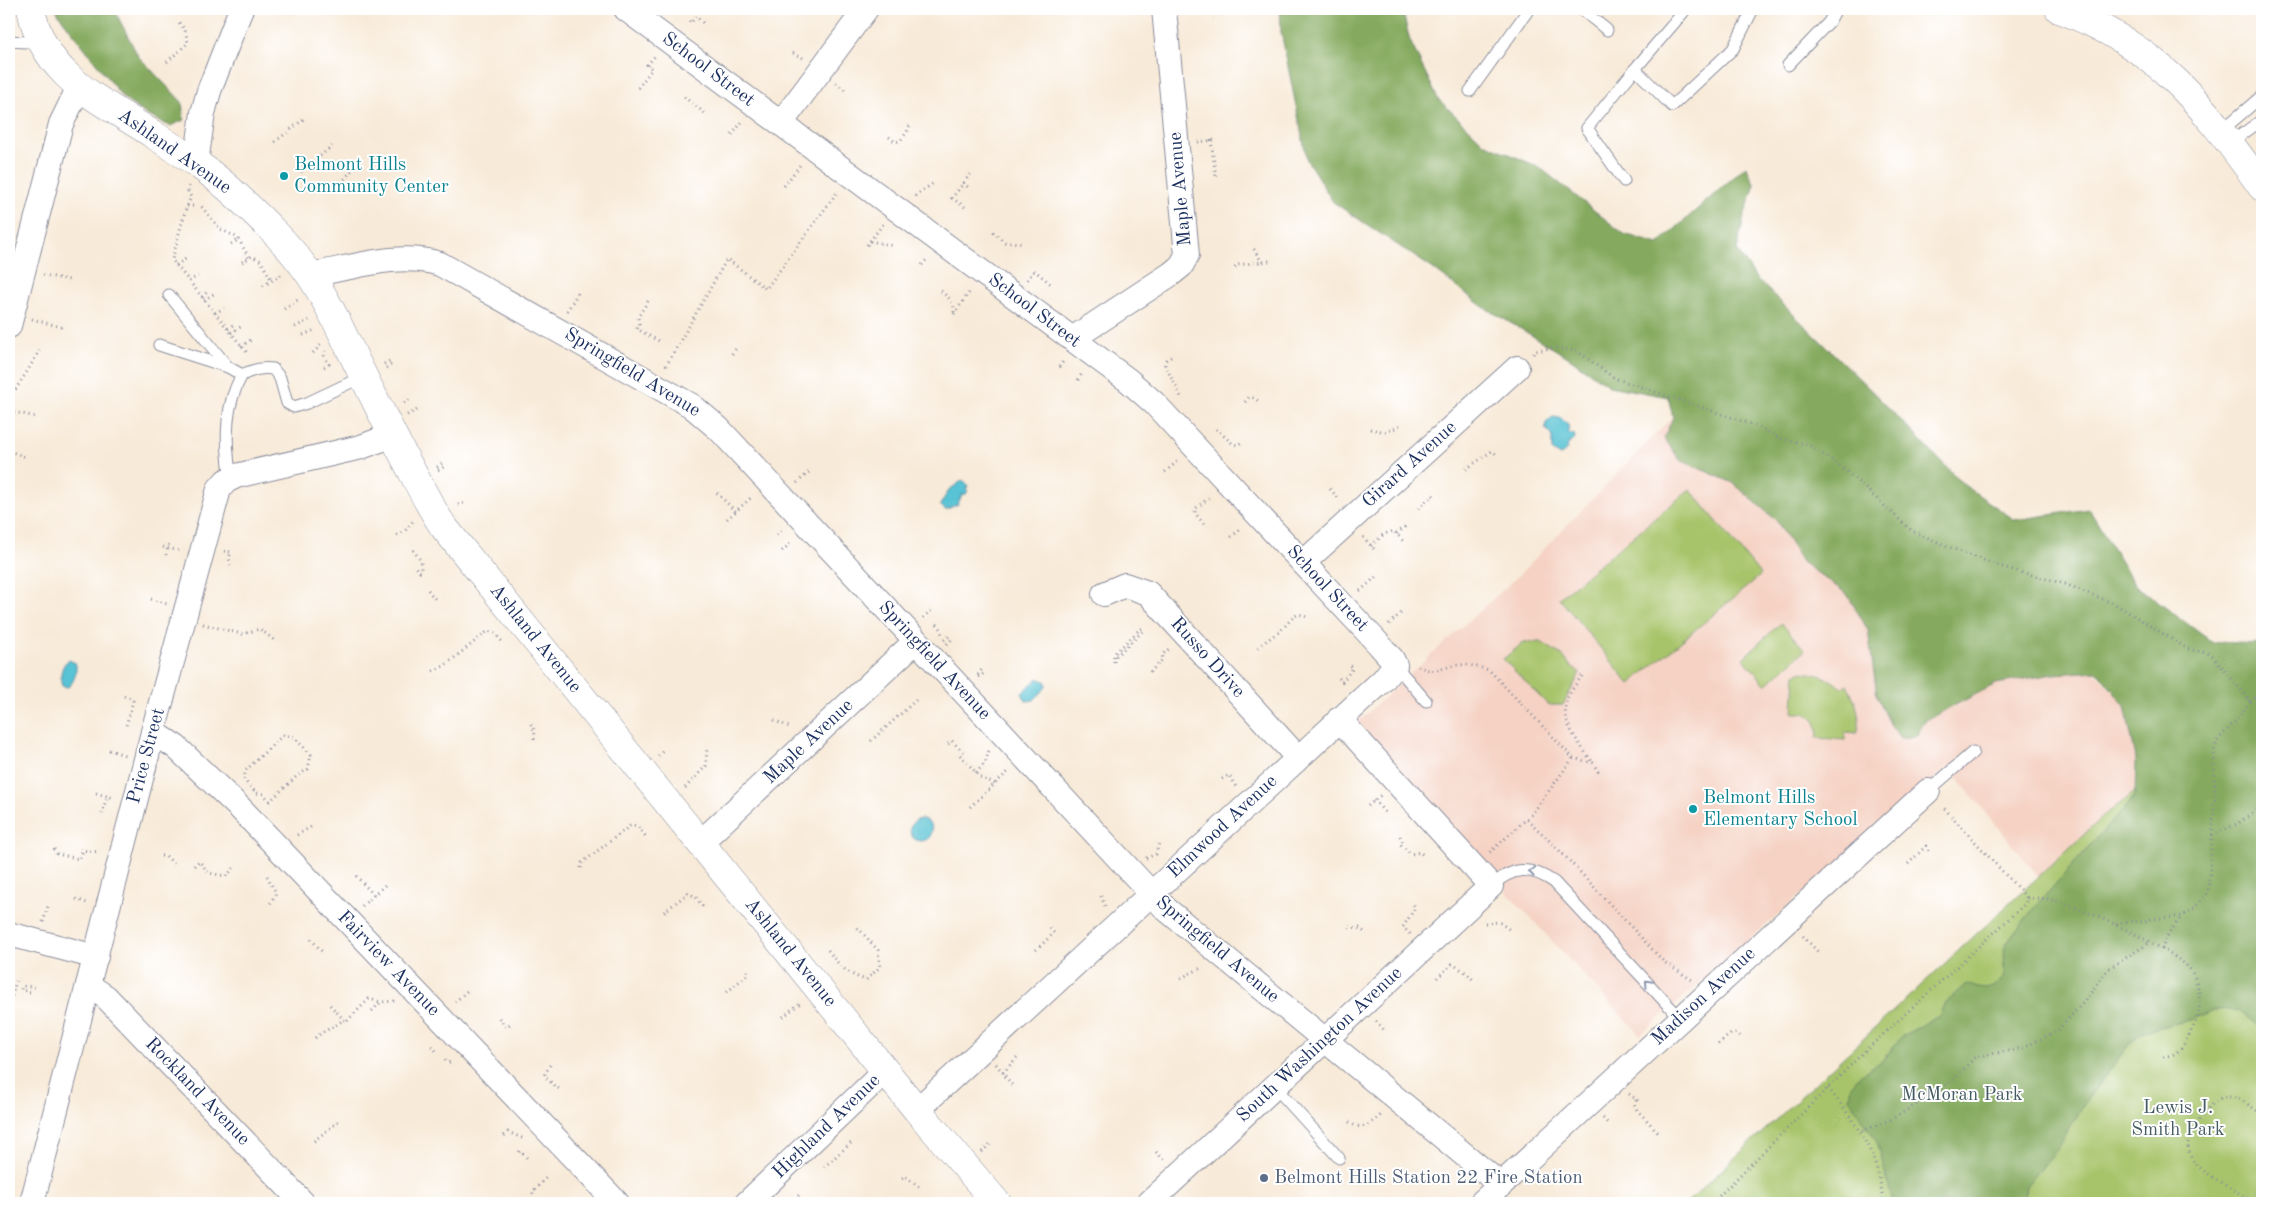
<svg xmlns="http://www.w3.org/2000/svg" width="2271" height="1212" viewBox="0 0 2271 1212" font-family="'Old Standard TT',serif">
<rect width="100%" height="100%" fill="#fff"/>
<filter id="ink" filterUnits="userSpaceOnUse"><feTurbulence type="fractalNoise" baseFrequency=".02" numOctaves="2"/><feDisplacementMap in="SourceGraphic" scale="10" xChannelSelector="R" yChannelSelector="G"/><feConvolveMatrix kernelMatrix="1 2 1 2 8 2 1 2 1" color-interpolation-filters="sRGB"/></filter>
<filter id="wash" filterUnits="userSpaceOnUse"><feTurbulence type="fractalNoise" baseFrequency=".0096" numOctaves="4" result="noise"/><feDisplacementMap in="SourceGraphic" scale="20" xChannelSelector="R" yChannelSelector="G"/><feGaussianBlur stdDeviation="1.12" result="paint"/><feColorMatrix in="noise" values="0 0 0 0 0 0 0 0 0 0 0 0 0 0 0 0 0 1.4 0 .05"/><feComposite in="paint" operator="in"/></filter>
<g filter="url(#wash)">
<rect width="100%" height="100%" fill="#f8ead8"/>
<polygon fill="#f5d2c3" points="1680,409 2056,629 2173,759 2039,877 1948,767 1640,1035 1352,727 1516,578"/>
<g fill="#a7c46b" stroke="#617a64">
<polygon points="1690,489 1761,575 1630,684 1559,598"/>
<polygon points="1781,623 1805,650 1766,685 1743,658"/>
<polygon points="1541,642 1563,656 1571,667 1580,673 1563,705 1548,705 1503,659 1523,643"/>
<path d="M 1800,672 C 1816,673 1830,677 1841,688 L 1847,684 C 1854,698 1863,718 1857,733 L 1848,732 L 1845,734 L 1845,740 L 1817,738 L 1818,731 L 1814,719 L 1804,713 L 1793,713 L 1795,674 Z"/>
<polygon points="2262,695 2262,1203 1686,1203 2105,815"/>
</g>
<g fill="#85aa5f" stroke="#506c5e">
<polygon points="56,9 114,9 138,56 182,102 184,120 170,126 147,115 124,99 59,15"/>
<path d="M 1280,9 L 1402,9 L 1410,41 L 1438,99 L 1484,143 L 1539,167 L 1624,234 L 1658,244 L 1746,166 L 1755,185 L 1744,216 L 1737,250 L 1755,277 L 1881,400 L 1964,485 L 2015,520 L 2089,509 L 2135,585 L 2212,642 L 2262,644 L 2262,1037 L 2259,1026 L 2239,1010 L 2212,1011 L 2190,1020 L 2144,1031 L 2131,1042 L 2086,1101 L 2054,1154 L 2026,1186 L 2023,1203 L 1893,1203 L 1878,1144 L 1849,1098 L 1851,1086 L 1861,1074 L 1882,1061 L 1902,1036 L 1939,1016 L 1944,1004 L 1966,984 C 1986,991 1990,992 2005,976 L 2003,954 L 2006,944 L 2033,909 L 2135,796 L 2136,759 L 2125,706 L 2097,671 L 2053,674 L 1996,684 L 1926,720 L 1916,736 L 1901,738 L 1891,726 L 1877,696 L 1868,630 L 1847,594 L 1802,562 L 1776,520 L 1733,483 L 1680,460 L 1664,438 L 1673,417 L 1668,397 L 1609,386 L 1568,357 L 1482,306 L 1432,268 L 1333,202 L 1307,160 L 1281,32 Z"/>
</g>
<g fill="#59c3d4" stroke="#3a7999">
<path d="M 1553,417 L 1560,418 L 1568,425 L 1569,434 L 1574,434 L 1575,438 L 1571,443 L 1568,443 C 1568,449 1566,452 1560,455 L 1552,451 L 1552,437 L 1545,427 L 1546,423 Z"/>
<polygon points="963,480 968,486 966,489 968,491 965,495 962,494 958,504 945,510 940,505 949,490"/>
<path d="M 69,660 L 75,663 C 78,670 74,683 68,687 L 62,686 C 59,678 61,664 69,660 Z"/>
<polygon points="1038,678 1046,682 1046,687 1034,700 1026,701 1022,693"/>
<circle cx="921" cy="830" r="11"/>
</g>
</g>
<g filter="url(#ink)">
<g fill="none" stroke-linecap="round" stroke-linejoin="round">
<defs>
<g id="lane">
<polyline points="1581,9 1607,30"/>
<polyline points="9,41 26,42 40,38"/>
<polyline points="1788,65 1829,22 1836,9"/>
<polyline points="1635,69 1686,9"/>
<polyline points="1470,91 1529,9"/>
<polyline points="2221,131 2262,96"/>
<polyline points="2230,143 2262,120"/>
<polyline points="1624,181 1587,128 1635,69 1672,106 1733,49 1753,9"/>
<polyline points="169,295 228,367"/>
<path d="M 159,345 L 228,367 L 242,375 C 252,370 261,367 273,369 L 280,378 L 287,403 L 294,407 L 307,403 L 364,376"/>
<path d="M 231,478 C 225,444 224,406 242,375"/>
<polyline points="1395,665 1426,701"/>
<polyline points="1928,791 1973,752"/>
<path d="M 1491,886 C 1513,867 1529,865 1554,882 L 1681,1019"/>
<polyline points="1275,1087 1339,1158"/>
</g>
<g id="street">
<polyline points="626,9 1129,381 1154,403 1374,639 1392,659 1395,665 1383,680 917,1110"/>
<polyline points="781,123 866,9"/>
<polyline points="196,163 203,113 209,91 241,9"/>
<path d="M 310,275 C 352,268 398,251 440,264 L 692,406 L 719,429 L 1166,909 L 1501,1185"/>
<polyline points="9,326 61,124 79,87"/>
<polyline points="1072,339 1171,274 1181,266 1187,255 1164,9"/>
<polyline points="1303,563 1517,368"/>
<polyline points="1104,594 1125,585 1148,593 1297,757"/>
<polyline points="153,732 176,747 240,808 617,1203"/>
<polyline points="701,842 916,641"/>
<polyline points="9,934 96,957"/>
<polyline points="88,985 106,997 303,1203"/>
<polyline points="32,1203 153,732 219,489 226,481 236,476 361,447 393,435"/>
<polyline points="747,1203 885,1071"/>
<polyline points="1149,1203 1491,886 1339,719"/>
<polyline points="1481,1203 1928,791"/>
</g>
<g id="secondary">
<path d="M 31,9 C 43,72 91,95 140,126 C 174,148 209,169 238,197 C 264,221 290,246 310,275 C 327,300 340,328 353,355 C 371,392 390,430 409,466 C 420,486 430,507 443,526 L 917,1110 L 997,1203"/>
<path d="M 2059,9 C 2160,47 2201,103 2262,187"/>
</g>
</defs>
<use href="#lane" stroke="#8a8c9b" stroke-width="13"/>
<use href="#street" stroke="#8a8c9b" stroke-width="26"/>
<use href="#secondary" stroke="#8a8c9b" stroke-width="29"/>
<g stroke="#8a8c9b" stroke-width="3" stroke-dasharray="1 4" stroke-linecap="butt">
<polyline points="1213,9 1214,19"/>
<polyline points="917,14 920,9"/>
<polyline points="689,21 691,23 696,16 704,24"/>
<polyline points="793,53 803,58"/>
<polyline points="167,62 188,43 185,30 177,20"/>
<polyline points="836,83 845,90"/>
<polyline points="638,88 652,69 647,65 655,56"/>
<polyline points="684,97 706,114"/>
<polyline points="732,135 742,122"/>
<polyline points="889,137 895,142 900,141 907,132 910,125"/>
<polyline points="1211,140 1216,177"/>
<polyline points="275,142 305,118"/>
<polyline points="1198,142 1214,140"/>
<polyline points="301,172 332,146"/>
<polyline points="963,183 968,187"/>
<polyline points="331,184 336,189 353,169"/>
<polyline points="189,186 188,191 191,197 185,211 172,260 249,355"/>
<polyline points="784,186 800,165"/>
<polyline points="915,196 935,182"/>
<polyline points="187,206 201,206 220,229 238,238 249,258"/>
<polyline points="965,207 952,198 972,172"/>
<polyline points="993,232 1005,242 1022,243"/>
<polyline points="870,241 894,246"/>
<polyline points="231,244 239,240"/>
<polyline points="867,245 883,224"/>
<polyline points="1254,249 1262,262"/>
<polyline points="242,262 252,256 261,261 272,281"/>
<polyline points="176,265 187,258"/>
<polyline points="922,265 928,258"/>
<polyline points="1235,268 1237,265 1270,261"/>
<polyline points="1034,270 1052,285"/>
<polyline points="43,275 70,280"/>
<polyline points="1027,280 1036,268"/>
<polyline points="189,281 198,276"/>
<polyline points="263,286 281,275"/>
<path d="M 941,291 C 949,298 955,303 954,313"/>
<polyline points="202,297 207,292"/>
<polyline points="204,300 215,293"/>
<polyline points="648,301 638,317 639,324 637,329 662,343"/>
<polyline points="284,309 299,299"/>
<polyline points="567,311 578,293"/>
<polyline points="215,313 224,308"/>
<polyline points="954,314 971,290"/>
<polyline points="32,319 65,328"/>
<polyline points="295,327 309,320"/>
<polyline points="228,329 234,324"/>
<polyline points="231,333 242,326"/>
<polyline points="303,335 315,330"/>
<polyline points="241,346 251,340"/>
<polyline points="313,353 321,345"/>
<polyline points="732,354 737,347"/>
<polyline points="1533,354 1535,351 1555,348 1577,351 1614,378 1757,426 1779,438 1809,445 1843,468 1912,531 1961,552 2002,567 2065,584 2115,604 2188,649 2211,654 2250,701 2239,717 2217,741 2214,752 2215,794 2208,892 2194,908 2183,916 2151,919 2142,922 2128,921 2113,925"/>
<polyline points="1171,357 1166,360 1165,365 1181,397"/>
<polyline points="384,364 391,360"/>
<polyline points="666,366 727,259 766,289 838,191"/>
<polyline points="324,367 329,364 324,356 325,351"/>
<polyline points="1059,367 1065,359"/>
<polyline points="386,368 393,363"/>
<polyline points="1078,380 1083,372"/>
<path d="M 9,397 C 13,395 39,353 41,347"/>
<polyline points="1245,402 1249,397 1254,398 1260,402"/>
<polyline points="404,403 410,399"/>
<polyline points="9,411 36,417"/>
<polyline points="407,415 417,410"/>
<polyline points="1216,429 1233,444 1238,445 1243,441"/>
<polyline points="1370,429 1386,432 1403,425"/>
<polyline points="9,451 26,457"/>
<polyline points="437,467 444,462"/>
<polyline points="1466,469 1492,451 1496,454"/>
<polyline points="438,470 446,466"/>
<polyline points="1165,472 1178,461"/>
<polyline points="797,483 809,472"/>
<polyline points="1330,489 1340,500"/>
<polyline points="717,493 736,512"/>
<polyline points="458,505 466,502"/>
<polyline points="1418,508 1433,495 1434,496"/>
<polyline points="727,519 753,496"/>
<polyline points="1204,524 1195,513 1195,509 1211,496"/>
<polyline points="1397,534 1408,524"/>
<polyline points="397,535 405,531 413,521"/>
<polyline points="777,535 784,528"/>
<polyline points="1231,537 1242,528"/>
<polyline points="1363,537 1375,550"/>
<polyline points="1371,546 1384,534 1394,531 1403,541"/>
<polyline points="163,547 180,551"/>
<polyline points="413,550 421,561 421,571 420,572 415,567"/>
<polyline points="224,551 231,552 229,558 232,569"/>
<polyline points="782,551 793,541"/>
<polyline points="166,555 169,543"/>
<polyline points="428,590 435,599"/>
<polyline points="1360,591 1376,577"/>
<polyline points="151,599 167,604"/>
<polyline points="923,618 934,608"/>
<polyline points="203,624 242,634 260,629 274,640"/>
<polyline points="937,624 941,629 942,636"/>
<polyline points="1389,624 1403,611"/>
<polyline points="944,640 952,634"/>
<polyline points="947,644 954,637"/>
<path d="M 1258,648 C 1264,642 1270,638 1277,633 C 1286,628 1289,618 1299,614 L 1307,617"/>
<polyline points="1116,656 1142,632 1144,628"/>
<polyline points="1114,662 1114,654 1139,630 1144,628"/>
<path d="M 1418,666 C 1436,675 1439,668 1457,665 C 1469,664 1478,667 1489,670 L 1573,758 L 1532,814 L 1489,853"/>
<polyline points="433,671 444,666 488,631 495,633 504,644"/>
<polyline points="1150,672 1163,659 1162,655 1170,648"/>
<polyline points="978,675 982,669"/>
<path d="M 1582,676 C 1576,684 1568,694 1566,703 C 1561,724 1582,747 1593,763"/>
<polyline points="978,677 985,673"/>
<polyline points="1339,678 1345,686"/>
<polyline points="1342,682 1353,668 1350,665"/>
<polyline points="124,696 131,698 133,701 126,726"/>
<polyline points="2250,701 2262,692"/>
<polyline points="774,720 791,728"/>
<polyline points="531,724 535,732 534,739 532,741"/>
<polygon points="283,735 294,737 311,755 308,769 297,776 270,801 263,794 256,793 244,780 245,771"/>
<polyline points="871,741 916,700"/>
<polyline points="948,744 952,741 963,752"/>
<polyline points="109,750 125,755"/>
<polyline points="960,755 980,777 995,784"/>
<polyline points="658,756 663,751"/>
<polyline points="1573,758 1593,763 1600,775"/>
<polyline points="976,773 985,763 989,750"/>
<polyline points="1222,779 1229,775 1236,787"/>
<polyline points="685,788 706,766 707,747"/>
<polyline points="96,793 114,798"/>
<polyline points="1374,800 1387,815"/>
<polyline points="1368,806 1381,795"/>
<polyline points="970,807 1009,771"/>
<polyline points="102,814 107,796"/>
<polyline points="1527,819 1564,855 1664,962 1692,980"/>
<polyline points="297,835 311,827"/>
<polyline points="2212,835 2237,824 2262,806"/>
<polyline points="1400,836 1402,841 1400,844 1411,854 1420,852 1424,856"/>
<polyline points="54,849 57,854 79,859 83,851"/>
<polyline points="80,850 99,852"/>
<polyline points="161,856 166,856 174,864"/>
<polyline points="1146,858 1156,854 1159,843"/>
<polyline points="1908,864 1926,846 1929,851"/>
<polyline points="194,866 199,861 209,873 226,876 235,867"/>
<polyline points="581,868 582,863 631,825 637,826 647,838"/>
<polyline points="267,876 276,893 270,904"/>
<polyline points="356,876 374,895"/>
<polyline points="1101,896 1105,906"/>
<path d="M 2027,898 C 2035,898 2045,898 2053,900 C 2080,906 2172,949 2189,968 C 2200,981 2203,1008 2195,1023 C 2190,1032 2185,1046 2177,1052 C 2174,1055 2167,1056 2163,1057"/>
<polyline points="76,899 87,903"/>
<polyline points="362,906 385,885"/>
<polyline points="664,912 688,893 696,897 702,906 700,908"/>
<polyline points="43,922 48,906"/>
<polyline points="1485,923 1499,922 1510,930"/>
<polyline points="1349,927 1359,928 1366,933"/>
<polyline points="1410,934 1403,927 1415,908 1413,903"/>
<polyline points="1803,936 1818,952"/>
<polyline points="311,939 324,954"/>
<path d="M 828,950 C 839,966 847,974 866,980 L 880,967 L 878,950 L 857,927"/>
<polyline points="1036,950 1054,933 1048,926"/>
<path d="M 2162,950 C 2165,936 2173,927 2182,917"/>
<polyline points="1181,978 1203,967"/>
<polyline points="1437,978 1452,964 1467,973 1475,982"/>
<polyline points="30,992 21,990 22,986 35,987"/>
<polyline points="727,992 748,974 747,970"/>
<polyline points="12,996 16,981"/>
<polyline points="455,1002 469,989"/>
<polyline points="330,1005 346,1022 369,999 381,1002"/>
<polyline points="372,1011 381,1002 395,1001"/>
<polyline points="783,1017 800,1003"/>
<polyline points="499,1018 506,1027 510,1024"/>
<polyline points="1376,1021 1386,1032"/>
<path d="M 315,1038 C 325,1029 332,1029 343,1020"/>
<polyline points="1718,1044 1731,1034 1736,1033 1739,1036"/>
<polyline points="432,1046 436,1051 434,1053"/>
<polyline points="445,1060 448,1063 452,1061"/>
<polyline points="996,1064 1012,1085"/>
<polyline points="550,1065 545,1074 546,1078 559,1089"/>
<polyline points="1003,1073 1018,1056"/>
<path d="M 1828,1088 C 1858,1125 1879,1154 1883,1203"/>
<polyline points="1629,1094 1641,1103"/>
<polyline points="1636,1100 1634,1103 1637,1110 1658,1132"/>
<polyline points="1603,1118 1609,1125"/>
<path d="M 1349,1122 C 1362,1132 1371,1124 1382,1114"/>
<polyline points="1862,1131 1890,1120 1931,1096 1954,1079 1975,1057 2023,1048 2057,1031 2083,1003 2108,969 2149,943"/>
<polyline points="504,1136 508,1132 524,1139"/>
<polyline points="314,1141 340,1120"/>
<polyline points="519,1152 520,1151 529,1160"/>
<polyline points="982,1152 991,1143"/>
<polyline points="1156,1152 1164,1160"/>
<polyline points="824,1167 851,1143 854,1145"/>
<polyline points="902,1178 905,1176 922,1189"/>
<polyline points="528,1202 532,1199 533,1191 546,1178"/>
<polyline points="791,1203 801,1193"/>
<polyline points="1044,1203 1045,1202"/>
<polyline points="1712,1203 1865,1051 2025,904 2027,898 1942,806"/>
<polyline points="2240,1203 2244,1196"/>
<path d="M 2256,1203 C 2241,1194 2201,1173 2192,1159 C 2190,1155 2188,1150 2188,1145 C 2188,1132 2212,1099 2224,1097 C 2238,1095 2251,1107 2262,1114"/>
</g>
<use href="#lane" stroke="#fff" stroke-width="11"/>
<use href="#street" stroke="#fff" stroke-width="24"/>
<use href="#secondary" stroke="#fff" stroke-width="28"/>
</g>
<defs><path id="oneway-chevron" d="M-2-3.5L2.5 0L-2 3.5" fill="none" stroke-width="1.6" stroke-linecap="round" stroke-linejoin="round" transform="scale(1.25)"/></defs>
<g stroke="#8d97ae">
<use href="#oneway-chevron" transform="translate(1532 872) rotate(-169)"/>
<use href="#oneway-chevron" transform="translate(1648 983) rotate(-133)"/>
</g>
</g>
<g fill="#0f9aa8" stroke="#fff" stroke-width="2">
<circle cx="284" cy="176" r="5"/>
<circle cx="1693" cy="809" r="5"/>
</g>
<circle fill="#5c6f8a" stroke="#fff" stroke-width="2" cx="1264" cy="1178" r="5"/>
<g text-anchor="middle" dominant-baseline="central" stroke-width="4" stroke-linejoin="round" paint-order="stroke">
<g font-size="19" fill="#1b2f5e" stroke="#fff">
<text transform="translate(708 70) rotate(37)">School Street</text>
<text transform="translate(174 152) rotate(35)">Ashland Avenue</text>
<text transform="translate(1181 189) rotate(-95)">Maple Avenue</text>
<text transform="translate(1034 311) rotate(37)">School Street</text>
<text transform="translate(632 373) rotate(31)">Springfield Avenue</text>
<text transform="translate(1410 465) rotate(-42)">Girard Avenue</text>
<text transform="translate(1327 589) rotate(47)">School Street</text>
<text transform="translate(535 639) rotate(51)">Ashland Avenue</text>
<text transform="translate(1207 658) rotate(48)">Russo Drive</text>
<text transform="translate(934 661) rotate(47)">Springfield Avenue</text>
<text transform="translate(809 742) rotate(-43)">Maple Avenue</text>
<text transform="translate(147 756) rotate(-75)">Price Street</text>
<text transform="translate(1223 827) rotate(-43)">Elmwood Avenue</text>
<text transform="translate(1217 950) rotate(40)">Springfield Avenue</text>
<text transform="translate(790 953) rotate(51)">Ashland Avenue</text>
<text transform="translate(388 964) rotate(46)">Fairview Avenue</text>
<text transform="translate(1704 997) rotate(-43)">Madison Avenue</text>
<text transform="translate(1320 1045) rotate(-43)">South Washington Avenue</text>
<text transform="translate(197 1092) rotate(46)">Rockland Avenue</text>
<text transform="translate(827 1127) rotate(-44)">Highland Avenue</text>
</g>
<g font-size="19" fill="#0d838f" stroke="#fff" text-anchor="start">
<text x="294" y="165">Belmont Hills<tspan x="294" dy="22">Community Center</tspan></text>
<text x="1703" y="798">Belmont Hills<tspan x="1703" dy="22">Elementary School</tspan></text>
</g>
<g font-size="19" fill="#455c62" stroke="#fff">
<text x="1962" y="1095">McMoran Park</text>
<text x="2178" y="1108">Lewis J.<tspan x="2178" dy="22">Smith Park</tspan></text>
</g>
<g font-size="19" fill="#4e5e75" stroke="#fff" text-anchor="start">
<text x="1274" y="1178">Belmont Hills Station 22 Fire Station</text>
</g>
</g>
<rect width="2271" height="1212" fill="none" stroke="#fff" stroke-width="30"/>
</svg>
